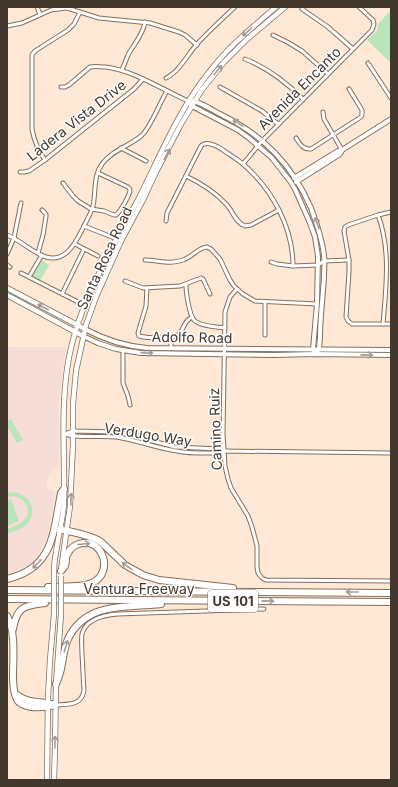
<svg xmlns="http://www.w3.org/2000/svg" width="398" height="787" viewBox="0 0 398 787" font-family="Inter,sans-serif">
<rect width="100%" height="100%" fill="#ffe9d6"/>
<polygon fill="#f7ddd7" points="7,347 66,347 61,384 59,404 59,468 54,469 48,477 46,489 53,490 55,493 48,535 42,548 33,561 25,567 15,571 7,574"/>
<g fill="#b8e5b9">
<polygon points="391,10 391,63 367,40 377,31 378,24"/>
<polygon points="43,261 48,264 49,265 40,281 32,277 40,262"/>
<polygon points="11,419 23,440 17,443 7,426 7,421"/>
<path d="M 12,492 C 28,493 40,510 27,524 C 22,530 14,531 7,534 L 7,529 C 13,527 20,525 24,520 C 35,508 21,493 7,497 L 7,493 Z"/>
<polygon points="11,499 19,521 7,526 7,501"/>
</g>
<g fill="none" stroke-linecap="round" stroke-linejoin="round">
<defs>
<g id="minor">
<polyline points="37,7 40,14"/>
<polyline points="302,9 328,27 353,49"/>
<polyline points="7,26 22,23 51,10 67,8 99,18 150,23 179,32 185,35 197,45"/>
<polyline points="273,35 289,43 302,51 328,74"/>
<path d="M 245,59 C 268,68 286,82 303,99"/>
<polyline points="368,63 391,98"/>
<path d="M 122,70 C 124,65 126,60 128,55 C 134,44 143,35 145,22"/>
<path d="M 166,78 C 179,72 188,54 197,44 C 209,31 222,19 235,7"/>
<path d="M 61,87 L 65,87 L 69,85 L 90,67 C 96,66 100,67 106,67 C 135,71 161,89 188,101"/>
<polyline points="220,87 262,111 278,124"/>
<polyline points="323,112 324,119 342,150"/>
<path d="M 296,138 C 300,144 303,150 311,149 L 361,117 L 362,115 L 362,110 L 349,89"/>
<polyline points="121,148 146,161"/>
<path d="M 45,160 C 38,150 34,141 32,129 L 32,55 L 35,51 L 68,30 L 74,24 L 80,12"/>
<polyline points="243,164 262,141 372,30 374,24 373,20 359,7"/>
<polyline points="20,172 24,172 29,171 45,160 134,89 143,79"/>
<path d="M 186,176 C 201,183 215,192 227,205 C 233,212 236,223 245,226 L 251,225 L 279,210"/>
<path d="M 63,183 L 73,196 L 78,201 L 91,209 L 104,211 L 114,215 L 116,215 C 120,212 130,195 130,190 C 130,189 129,188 128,187 L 98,173"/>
<polyline points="391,212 378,215 348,225 345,227 344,231 349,260 349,272 346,317 348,321 352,324 391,324"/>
<path d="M 378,215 C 391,249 386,288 383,324"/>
<path d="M 166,221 L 167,213 L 201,146 C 207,140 217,146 223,150 C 230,155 237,159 243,164 C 272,189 293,227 293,266"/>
<polyline points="84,226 117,239"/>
<path d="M 7,235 C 21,240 32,253 46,257 C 66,263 76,242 83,228 C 86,221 91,214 93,206 C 96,193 93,176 102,164 C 111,151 129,146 141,136 C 150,129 160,102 167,91"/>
<polyline points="75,244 98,256"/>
<polyline points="38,253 43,235 46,216 46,214 42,210"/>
<polyline points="7,254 14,238 21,203"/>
<path d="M 145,260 C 159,260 169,265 183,260 C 192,257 199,247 207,247 L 211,249 L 220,259 L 230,280 L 234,286 L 243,294 L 255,301 L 317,304"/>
<polyline points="271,262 277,264 293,266 318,265 324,261 349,260"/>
<polyline points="7,265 10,267"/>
<polyline points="21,273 78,302"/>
<polyline points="29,277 42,255"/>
<polyline points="125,281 143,288 180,286 201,278 203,279 210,294"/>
<path d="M 186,285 C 186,292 189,314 194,320 C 199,326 217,327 225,328"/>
<path d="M 147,288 L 146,306 L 138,333 L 139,336 C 147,338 175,340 179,334 C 185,328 182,323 192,317"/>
<polyline points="237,289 230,297 225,312 223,434 225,466 228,479 231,488 248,516 252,527 257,546 257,567 258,573 262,578 266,580 391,581"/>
<polyline points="62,294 84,249"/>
<polyline points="265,335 265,302"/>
<polyline points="171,337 171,348"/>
<polyline points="123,351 123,383 128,396 130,405"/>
<path d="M 64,434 C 81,439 98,435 116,437 C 137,440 156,448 177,451 C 191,454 205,453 220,453 L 224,451 L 391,453"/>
<polyline points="65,434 73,431 117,432 130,435 175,447 220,449 224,451"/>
<path d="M 55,705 C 68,704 82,706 84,690 C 83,678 83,667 82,655 C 82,648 81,641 82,634 C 86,619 105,615 118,614 L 264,609"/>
</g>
<g id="tertiary">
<path d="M 193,101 C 202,103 212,110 220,114 C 263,135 292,164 311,208 C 317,224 322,238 324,255 C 325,262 324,269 324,276 C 323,296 320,317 320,337 L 319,349 L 315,354"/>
<polyline points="190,104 192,106 238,130 249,138 272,158 290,181 295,189 310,223 315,237 318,256 317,304 313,349 315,354"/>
<polyline points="294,178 338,151 342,150 391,119"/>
<polyline points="296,182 340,154 342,150"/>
<path d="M 85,329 C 105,340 125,346 147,348 L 391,350"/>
<polyline points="83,336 98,343 116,349 141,353 273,355 315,354 391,355"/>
</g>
<g id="secondary">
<polyline points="7,288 85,329"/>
<polyline points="7,295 83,336"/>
<polyline points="61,570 70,506 73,444 73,404 76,371 86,325 96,297 121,241 143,200 156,172 181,124 201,91 224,62 246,40 285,7"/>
<path d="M 54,575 C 54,568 54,561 56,553 C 58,536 63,520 64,503 C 65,455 60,405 69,357 C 80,300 112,249 139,198 C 161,154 179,109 210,71 C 229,46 253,27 276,7"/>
<polyline points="47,780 48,697 50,660 54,614"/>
<polyline points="54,780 55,748 56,684 61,614"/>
</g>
<g id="motorway">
<path d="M 60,529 C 74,533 89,534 101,542 L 125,565 L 143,575 L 159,580 L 233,588"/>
<path d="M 7,579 C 54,568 53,533 61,493 L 64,489"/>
<path d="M 48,587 C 60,586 81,588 92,583 C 116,572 101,533 76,545 C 72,547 68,552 66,557 C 66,560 66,563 65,566 C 64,567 62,570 61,571"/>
<polyline points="7,590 391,593"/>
<polyline points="7,599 391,602"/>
<path d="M 7,616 C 16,631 13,659 13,677 C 13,684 13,694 18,701 C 20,705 27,706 31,707 C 40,708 47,707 55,705"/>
<path d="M 13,629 C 17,606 24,606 45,603"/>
<path d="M 56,684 C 58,679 60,674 61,669 C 63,659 64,648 68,639 C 86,601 127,608 161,604"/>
<path d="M 17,695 C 31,705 40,700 55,705"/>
</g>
</defs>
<use href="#minor" stroke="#866e59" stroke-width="5"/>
<use href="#tertiary" stroke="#866e59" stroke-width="6"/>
<use href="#secondary" stroke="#866e59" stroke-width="6"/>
<use href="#motorway" stroke="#866e59" stroke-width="8"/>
<use href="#minor" stroke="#fff" stroke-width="3"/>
<use href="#tertiary" stroke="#fff" stroke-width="4"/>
<use href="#secondary" stroke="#fff" stroke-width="4.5"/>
<use href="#motorway" stroke="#fff" stroke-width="6"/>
<defs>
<g id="secondary-bridge">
<polyline points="61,576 61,614"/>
<polyline points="54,614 54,575"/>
</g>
</defs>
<use href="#secondary-bridge" stroke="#866e59" stroke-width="6" stroke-linecap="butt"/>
<use href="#secondary-bridge" stroke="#fff" stroke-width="4.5"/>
</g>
<defs><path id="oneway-shaft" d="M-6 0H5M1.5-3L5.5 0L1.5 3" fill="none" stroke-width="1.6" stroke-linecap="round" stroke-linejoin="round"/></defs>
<g stroke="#a09b96">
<use href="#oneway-shaft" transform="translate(247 32) rotate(139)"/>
<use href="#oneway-shaft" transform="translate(218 70) rotate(-49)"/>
<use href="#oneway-shaft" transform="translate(238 123) rotate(-149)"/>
<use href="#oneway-shaft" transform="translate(167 154) rotate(-62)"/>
<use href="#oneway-shaft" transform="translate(317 223) rotate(-110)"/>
<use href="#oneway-shaft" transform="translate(43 307) rotate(-153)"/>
<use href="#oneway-shaft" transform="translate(147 353) rotate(2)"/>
<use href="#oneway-shaft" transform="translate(367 355) rotate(1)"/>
<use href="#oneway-shaft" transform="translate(71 499) rotate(-88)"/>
<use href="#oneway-shaft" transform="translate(84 544) rotate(-5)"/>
<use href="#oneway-shaft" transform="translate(37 564) rotate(135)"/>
<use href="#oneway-shaft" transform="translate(127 566) rotate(-144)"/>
<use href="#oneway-shaft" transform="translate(352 592) rotate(-180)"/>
<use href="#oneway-shaft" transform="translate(268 601) rotate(1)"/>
<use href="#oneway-shaft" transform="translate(66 646) rotate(-73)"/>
<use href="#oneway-shaft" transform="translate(55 742) rotate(-89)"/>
</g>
<g text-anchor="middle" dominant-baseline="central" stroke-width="3" stroke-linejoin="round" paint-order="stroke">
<rect fill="#fff" stroke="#7a736c" stroke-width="1" x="208" y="590" width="50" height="22" rx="3"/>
<g font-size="13" font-weight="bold" fill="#41372d">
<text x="233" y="601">US 101</text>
</g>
<g font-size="14" fill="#41372d" stroke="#fff">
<text transform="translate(299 88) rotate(-45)">Avenida Encanto</text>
<text transform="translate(76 120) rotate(-38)">Ladera Vista Drive</text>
<text transform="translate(104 258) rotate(-65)">Santa Rosa Road</text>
<text transform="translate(192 337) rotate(1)">Adolfo Road</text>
<text transform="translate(215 429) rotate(-92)">Camino Ruiz</text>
<text transform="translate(148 434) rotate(9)">Verdugo Way</text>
<text x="139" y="588">Ventura Freeway</text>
</g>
</g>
<rect width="398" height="787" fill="none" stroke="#41372d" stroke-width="16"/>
</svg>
